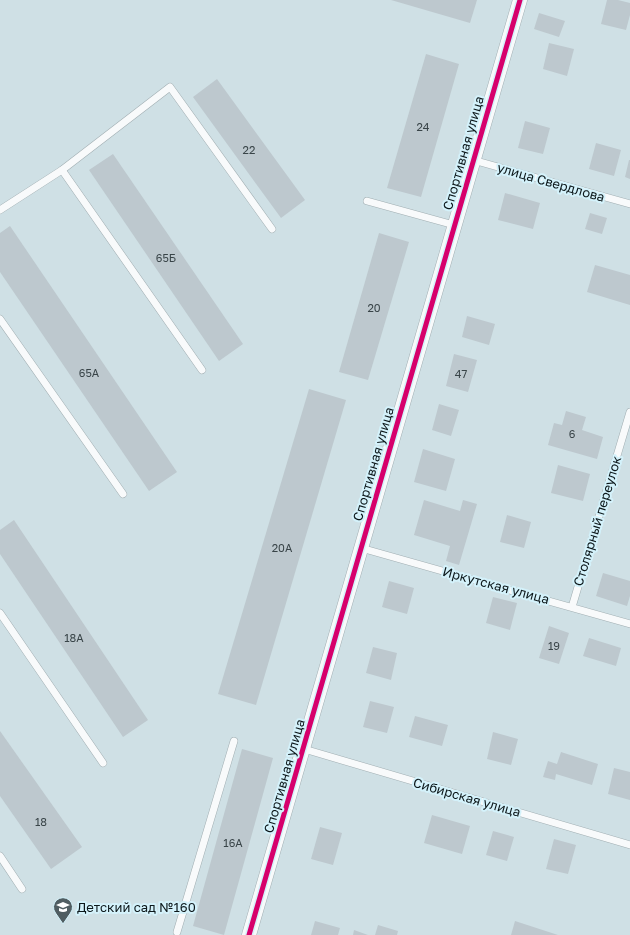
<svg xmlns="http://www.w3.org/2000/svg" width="630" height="935" viewBox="0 0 630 935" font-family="'Golos Text',sans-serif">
<rect width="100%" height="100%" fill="#cfe0e5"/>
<g fill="#bdc8ce">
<polygon points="391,0 477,0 470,23"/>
<polygon points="607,0 618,0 630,3 630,15 626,30 601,24"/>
<polygon points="539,13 565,21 559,37 534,29"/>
<polygon points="549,43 574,49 567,76 543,69"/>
<polygon points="426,54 459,64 421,197 387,188"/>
<polygon points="217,79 305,200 281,218 193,97"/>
<polygon points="525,121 550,128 543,154 518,148"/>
<polygon points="596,143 621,150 614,176 589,169"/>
<polygon points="113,154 243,344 219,361 89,170"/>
<polygon points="629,160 630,160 630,179 625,177"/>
<polygon points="505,193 540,203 533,229 498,220"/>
<polygon points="590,213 607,218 602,234 585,229"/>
<polygon points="10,226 177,472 149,491 0,272 0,233"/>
<polygon points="379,233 409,242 368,380 339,372"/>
<polygon points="595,265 630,275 630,305 587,292"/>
<polygon points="467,316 495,324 489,345 462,337"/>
<polygon points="454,354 477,360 468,392 446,386"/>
<polygon points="309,389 346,400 256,705 218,694"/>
<polygon points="439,404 459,410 451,436 432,430"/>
<polygon points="566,411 586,417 582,430 603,437 597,459 548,445 554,423 562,425"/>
<polygon points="423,449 455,459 446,491 414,482"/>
<polygon points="558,465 590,474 583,501 551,493"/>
<polygon points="424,500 460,511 463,500 477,504 459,565 446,561 450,546 414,535"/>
<polygon points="507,515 531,522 524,548 500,542"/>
<polygon points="14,520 148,720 123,737 0,554 0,530"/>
<polygon points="603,573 630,581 630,596 627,606 596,596"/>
<polygon points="389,581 414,588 407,614 382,607"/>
<polygon points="493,597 517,603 510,630 486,623"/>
<polygon points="549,626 569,633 559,664 539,658"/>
<polygon points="589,638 621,648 616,666 583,656"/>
<polygon points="373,647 397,653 391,680 366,673"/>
<polygon points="370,701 394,707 387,733 363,727"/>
<polygon points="415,716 448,725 442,746 409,737"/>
<polygon points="0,731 82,847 51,869 0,796"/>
<polygon points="493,732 518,739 511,765 487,759"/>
<polygon points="242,749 273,758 224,935 193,926"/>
<polygon points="561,752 598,764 592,785 556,774 555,780 543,777 548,761 557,764"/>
<polygon points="614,768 630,772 630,800 608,794"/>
<polygon points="432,815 470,826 462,854 424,843"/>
<polygon points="320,827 342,833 333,865 311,859"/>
<polygon points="493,831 514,837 507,861 486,855"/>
<polygon points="554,839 576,845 568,874 546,869"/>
<polygon points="315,921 340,928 338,935 311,935"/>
<polygon points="515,921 558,935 511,935"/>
<polygon points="378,925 398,931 397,935 375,935"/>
<polygon points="354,930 368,935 353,935"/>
</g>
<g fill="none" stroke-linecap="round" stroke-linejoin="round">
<defs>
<g id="service">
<polyline points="473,160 630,204"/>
<polyline points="62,170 202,370"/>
<polyline points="367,201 454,225"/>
<polyline points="0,210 62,170 170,87 272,229"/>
<polyline points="0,319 123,494"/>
<polyline points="361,548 630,624"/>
<polyline points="572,607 630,412"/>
<polyline points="0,613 103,763"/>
<polyline points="304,749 630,845"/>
<polyline points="0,856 22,889"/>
<polyline points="177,932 234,741"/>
</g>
<polyline id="minor" points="249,935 520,0"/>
</defs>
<use href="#service" stroke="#a1aeb2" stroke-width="8"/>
<use href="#minor" stroke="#a1aeb2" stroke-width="15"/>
<use href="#service" stroke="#f8fafb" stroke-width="7"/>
<use href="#minor" stroke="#f8fafb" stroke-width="14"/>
<defs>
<polyline id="cycleway" points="249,935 520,0"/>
</defs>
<use href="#cycleway" stroke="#d4f2fb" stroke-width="8"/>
<use href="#cycleway" stroke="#d6006c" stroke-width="5"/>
</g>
<defs>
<symbol id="school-pin" viewBox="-11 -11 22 30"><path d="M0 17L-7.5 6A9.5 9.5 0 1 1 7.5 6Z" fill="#505d61" stroke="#d4f2fb"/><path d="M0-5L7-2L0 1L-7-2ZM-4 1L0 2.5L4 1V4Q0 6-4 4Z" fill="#fff"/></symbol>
</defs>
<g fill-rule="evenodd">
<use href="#school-pin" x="52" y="896" width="22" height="30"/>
</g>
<g text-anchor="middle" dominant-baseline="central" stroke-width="4" stroke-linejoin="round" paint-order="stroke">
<g font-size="11" fill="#394448">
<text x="423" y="126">24</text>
<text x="249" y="149">22</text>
<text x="166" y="257">65Б</text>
<text x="374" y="307">20</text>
<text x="89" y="372">65А</text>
<text x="461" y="373">47</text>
<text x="572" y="433">6</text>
<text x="282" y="547">20А</text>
<text x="74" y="637">18А</text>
<text x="554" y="645">19</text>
<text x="41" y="821">18</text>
<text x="233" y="842">16А</text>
</g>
<g font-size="13" fill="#0c171a" stroke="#d4f2fb">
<text transform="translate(463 153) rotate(-74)">Спортивная улица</text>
<text transform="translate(551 182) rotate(16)">улица Свердлова</text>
<text transform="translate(373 464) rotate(-74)">Спортивная улица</text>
<text transform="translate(597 521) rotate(-73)">Столярный переулок</text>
<text transform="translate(496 585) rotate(15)">Иркутская улица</text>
<text transform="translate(284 776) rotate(-74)">Спортивная улица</text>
<text transform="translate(467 797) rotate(16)">Сибирская улица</text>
</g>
<g font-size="13" fill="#0c171a" stroke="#d4f2fb" text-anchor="start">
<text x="77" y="907">Детский сад №160</text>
</g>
</g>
</svg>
